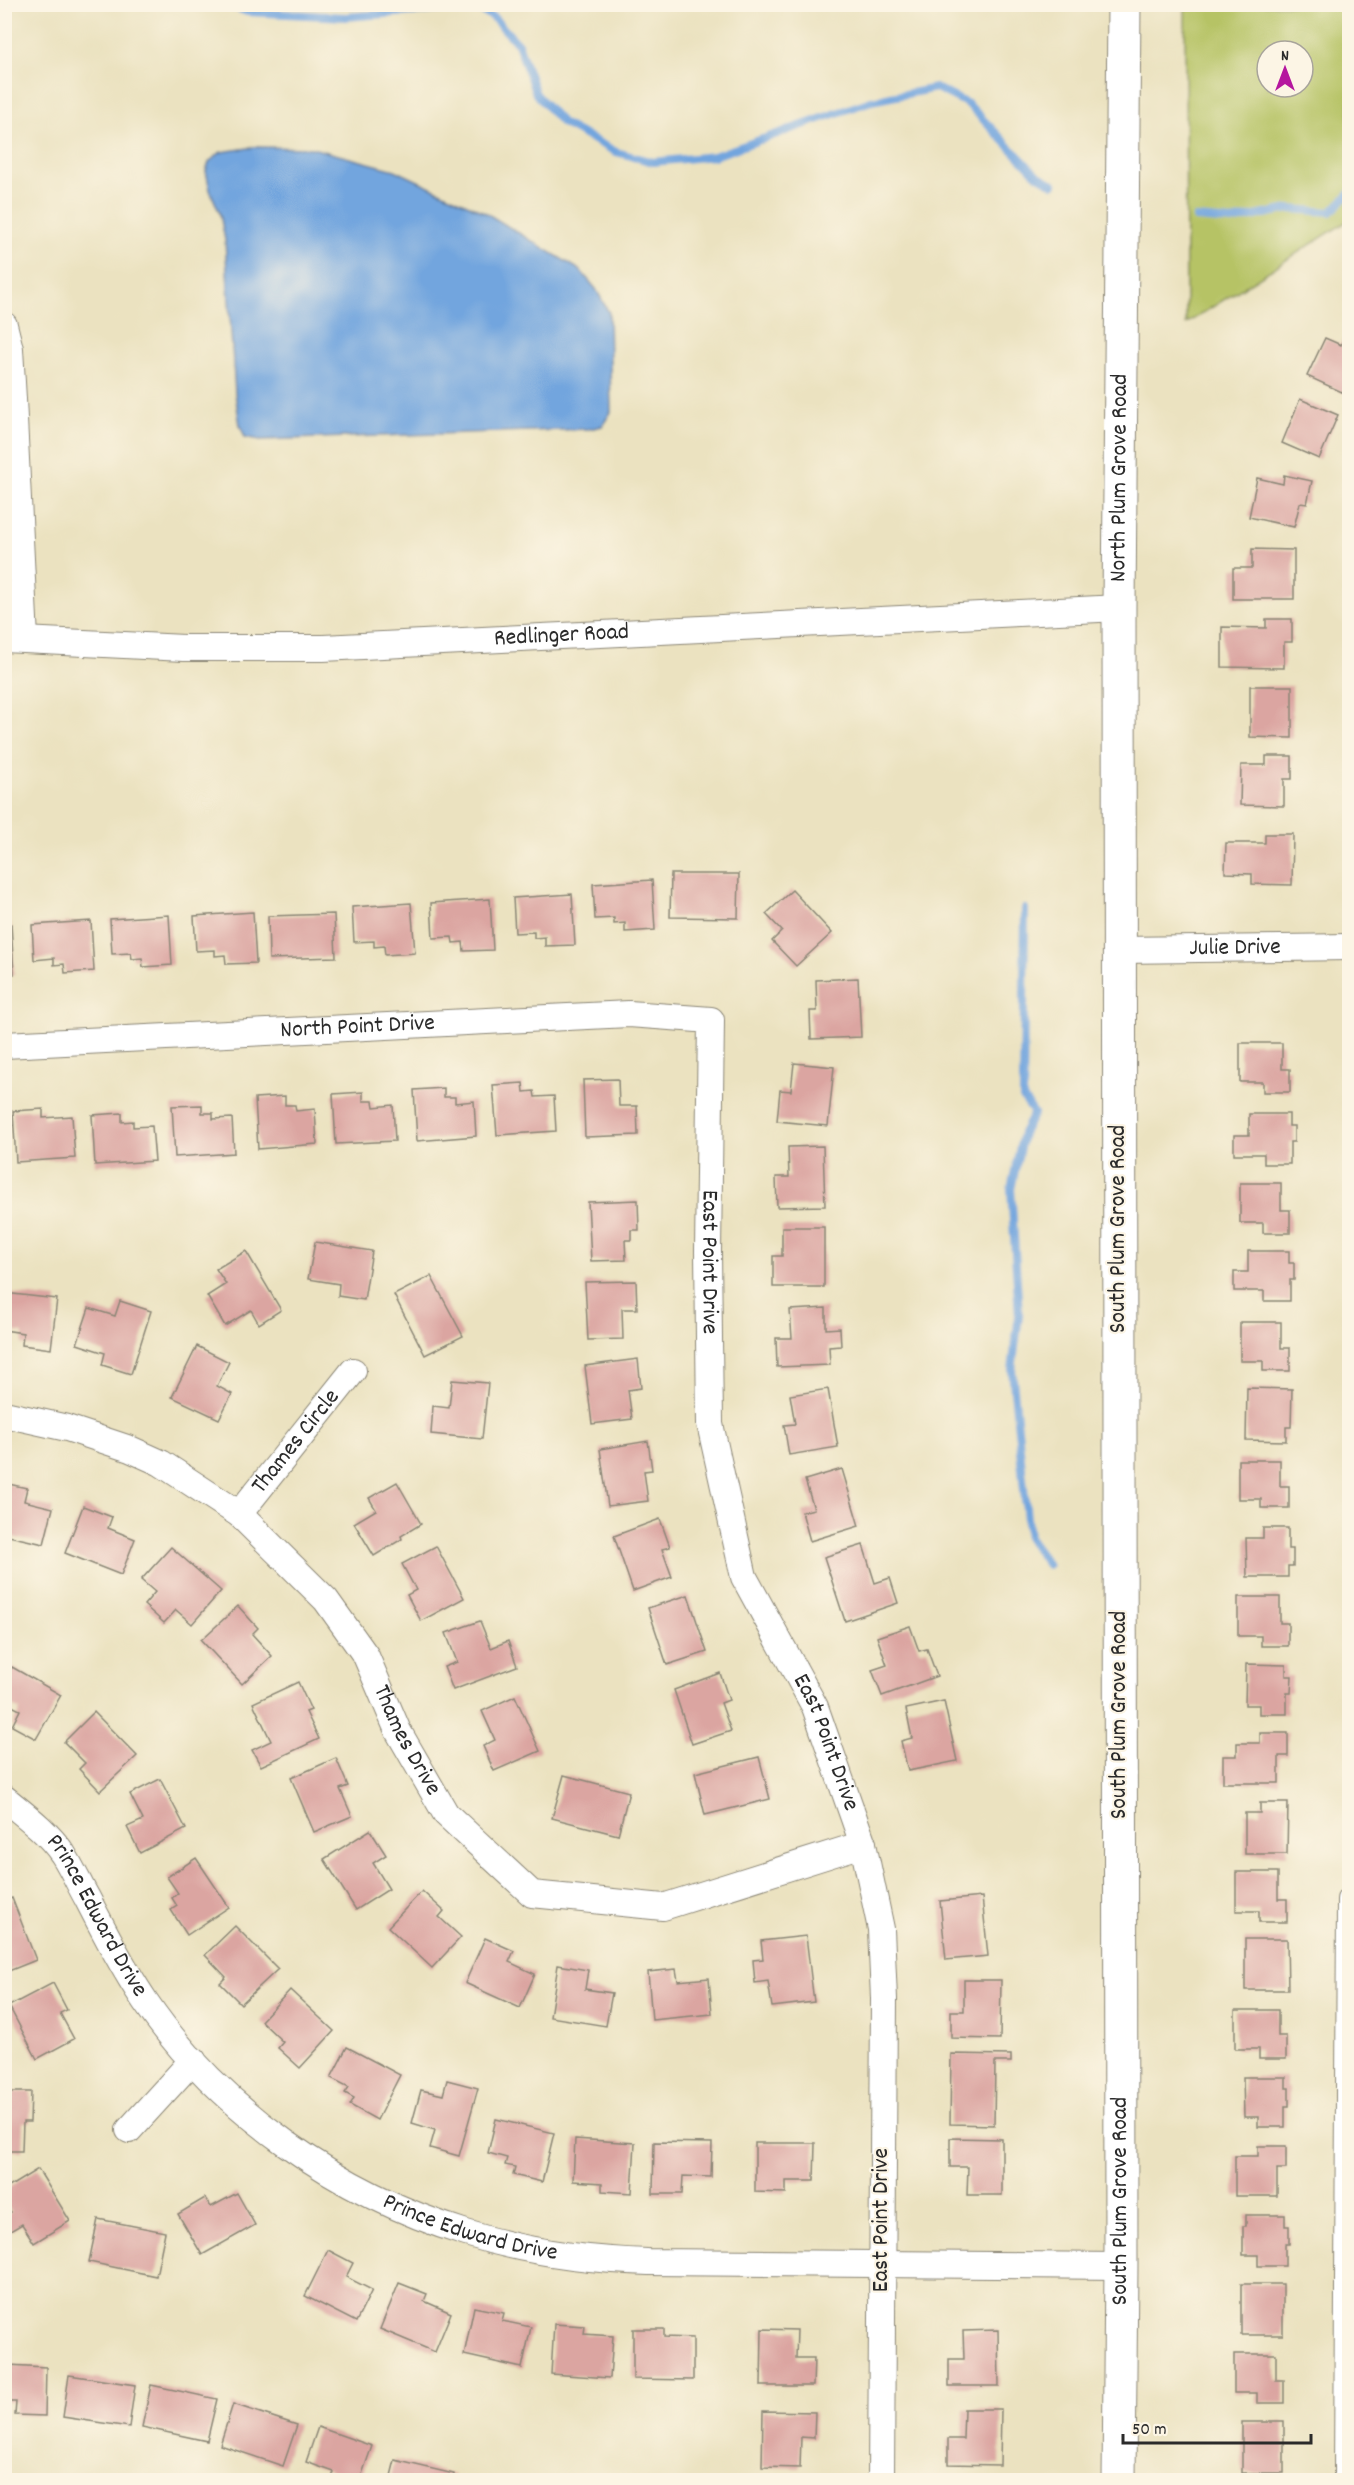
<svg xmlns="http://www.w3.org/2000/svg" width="1354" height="2485" viewBox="0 0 1354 2485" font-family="Dekko,sans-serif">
<rect width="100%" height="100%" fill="#fcf5e5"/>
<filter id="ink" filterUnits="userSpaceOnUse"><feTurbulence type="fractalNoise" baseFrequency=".0167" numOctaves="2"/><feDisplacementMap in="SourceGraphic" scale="12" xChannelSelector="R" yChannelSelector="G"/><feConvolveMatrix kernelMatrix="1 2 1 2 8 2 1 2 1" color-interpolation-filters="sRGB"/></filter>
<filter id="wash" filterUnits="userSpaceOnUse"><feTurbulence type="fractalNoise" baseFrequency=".008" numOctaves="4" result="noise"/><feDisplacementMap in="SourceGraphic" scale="24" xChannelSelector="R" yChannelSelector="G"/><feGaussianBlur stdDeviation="1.35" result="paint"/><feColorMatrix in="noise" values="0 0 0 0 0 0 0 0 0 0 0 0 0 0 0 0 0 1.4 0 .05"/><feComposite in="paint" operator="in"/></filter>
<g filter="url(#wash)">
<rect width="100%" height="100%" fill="#ebe2c0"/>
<path fill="#b6c365" stroke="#707748" stroke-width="1.5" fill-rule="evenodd" d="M 1185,5 L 1350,5 L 1349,220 L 1186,324 ZM 1267,51 L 1303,51 L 1303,87 L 1267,87 Z"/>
<polygon fill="#72a5de" stroke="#4e6884" stroke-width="1.5" points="256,147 312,148 395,170 486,213 580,270 596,289 609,313 611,412 602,426 589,429 259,440 245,437 240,425 235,393 225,240 220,214 210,190 206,171 209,162 221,152"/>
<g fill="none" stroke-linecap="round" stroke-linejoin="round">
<g stroke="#72a5de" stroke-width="8">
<polyline points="227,4 247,12 346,17 472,7 493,17 518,44 536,94 562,123 616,152 653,162 714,156 871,101 936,88 968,104 1037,175 1053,184"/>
<polyline points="1196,218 1232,221 1289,209 1331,212 1350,193"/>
<polyline points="1025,909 1023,1098 1034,1113 1023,1133 1011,1189 1019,1315 1012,1370 1029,1539 1048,1565"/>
</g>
</g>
<g id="blocks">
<g fill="#dba5a1">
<polygon points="1325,338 1341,345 1343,340 1350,343 1350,381 1344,393 1307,376"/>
<polygon points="1300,399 1338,415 1319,459 1282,443"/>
<polygon points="1284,475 1312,481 1307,504 1300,503 1294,527 1249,517 1257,478 1283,484"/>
<polygon points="1252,549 1294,550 1294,599 1233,599 1233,568 1252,568"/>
<polygon points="1266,619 1292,619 1292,642 1284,642 1284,668 1222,667 1222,627 1266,628"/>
<polygon points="1250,686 1292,686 1292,738 1250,737"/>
<polygon points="1266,756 1292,756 1292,779 1284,779 1284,806 1240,805 1241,765 1266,765"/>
<polygon points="1265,834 1293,834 1292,885 1252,884 1252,874 1225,873 1226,843 1265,843"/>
<polygon points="671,874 739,874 738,918 670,917"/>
<polygon points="652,880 655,930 625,932 625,923 614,924 614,918 595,919 593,884"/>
<polygon points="792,890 832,933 796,966 772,941 782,931 766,914"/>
<polygon points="572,894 575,945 545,946 545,937 534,938 534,932 515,933 513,898"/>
<polygon points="490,899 493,950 464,951 463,942 453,943 452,937 433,938 431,903"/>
<polygon points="411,903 415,953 385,955 384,946 374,947 374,941 354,942 352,907"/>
<polygon points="253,912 256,963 226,964 225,955 215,956 215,950 196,951 194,916"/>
<polygon points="334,914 336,957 269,959 268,916"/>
<polygon points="169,915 172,965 143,967 142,958 132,959 131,953 112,954 110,919"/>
<polygon points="91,921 94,971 65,973 64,964 54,965 54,958 34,960 32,925"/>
<polygon points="11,924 14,974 4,975 4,925"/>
<polygon points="858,978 861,1037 811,1039 810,1011 817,1011 816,980"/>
<polygon points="1240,1043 1282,1043 1282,1069 1290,1069 1290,1092 1263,1092 1263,1082 1240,1082"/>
<polygon points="794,1063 834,1067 828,1126 777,1121 780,1090 791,1091"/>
<polygon points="618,1079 619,1106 637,1106 638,1135 585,1137 583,1080"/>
<polygon points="523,1083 524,1092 534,1091 535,1097 554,1096 556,1131 497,1135 493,1085"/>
<polygon points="444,1088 444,1097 455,1097 455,1103 474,1101 476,1136 417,1141 414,1090"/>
<polygon points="363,1092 363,1101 373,1101 374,1107 393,1105 395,1141 336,1144 333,1094"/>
<polygon points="285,1096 285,1105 295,1105 296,1111 315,1109 317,1144 258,1149 255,1098"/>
<polygon points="202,1105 202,1113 213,1113 213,1119 232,1118 234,1153 175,1157 172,1106"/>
<polygon points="43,1109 43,1118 72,1116 75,1158 16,1162 13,1111"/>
<polygon points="122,1113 122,1122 133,1121 133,1127 152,1126 155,1161 95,1165 92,1115"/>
<polygon points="1249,1114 1289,1114 1289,1126 1294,1126 1294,1142 1290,1142 1290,1164 1264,1164 1264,1154 1234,1154 1234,1135 1249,1135"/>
<polygon points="823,1146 825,1206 777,1207 776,1177 789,1177 788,1147"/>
<polygon points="1240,1183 1281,1183 1281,1210 1290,1210 1290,1233 1263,1233 1263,1223 1240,1223"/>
<polygon points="638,1200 639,1230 631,1230 631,1240 625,1240 626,1260 591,1261 588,1202"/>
<polygon points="782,1227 824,1227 824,1287 773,1287 773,1256 782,1256"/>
<polygon points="315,1242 372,1251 364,1300 338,1296 339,1284 308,1279"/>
<polygon points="246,1251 281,1310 259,1324 251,1310 225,1326 207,1296 226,1284 216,1269"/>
<polygon points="1248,1251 1289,1251 1289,1263 1294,1263 1294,1280 1290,1280 1290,1301 1264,1301 1264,1291 1234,1291 1234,1272 1248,1272"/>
<polygon points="431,1276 463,1336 425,1355 394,1295"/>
<polygon points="636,1281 637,1309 622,1309 623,1339 588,1340 585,1282"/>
<polygon points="4,1293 57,1299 51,1349 22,1345 23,1333 4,1330"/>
<polygon points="120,1301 151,1311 131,1374 102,1365 105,1353 77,1344 89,1308 115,1316"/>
<polygon points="826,1308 826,1329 840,1328 841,1346 829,1347 830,1365 777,1367 776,1338 792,1338 790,1310"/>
<polygon points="1240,1322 1281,1322 1281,1348 1290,1348 1290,1371 1263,1371 1263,1361 1240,1361"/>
<polygon points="197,1346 229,1362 217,1386 232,1394 219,1419 172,1397"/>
<polygon points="638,1359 641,1388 628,1390 632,1419 592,1424 585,1366"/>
<polygon points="452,1380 488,1383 482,1439 431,1434 433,1406 449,1408"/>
<polygon points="1247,1388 1292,1389 1291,1427 1286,1427 1286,1441 1246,1440"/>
<polygon points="828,1389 838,1447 789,1455 784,1425 795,1424 790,1395"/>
<polygon points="648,1441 652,1470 644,1471 648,1501 608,1506 600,1449"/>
<polygon points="1238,1460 1280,1460 1280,1486 1289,1486 1289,1508 1261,1508 1261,1499 1238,1499"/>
<polygon points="842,1469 859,1526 810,1541 802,1512 814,1509 805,1480"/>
<polygon points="397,1482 421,1524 401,1536 402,1539 374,1556 354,1523 376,1510 369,1498"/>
<polygon points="4,1483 27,1488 24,1501 53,1508 44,1544 4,1535"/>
<polygon points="83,1506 112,1517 108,1528 135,1539 121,1575 65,1553"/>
<polygon points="660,1519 670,1547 662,1549 672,1577 633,1591 614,1536"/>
<polygon points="1263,1528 1288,1528 1288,1549 1293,1549 1293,1566 1288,1566 1288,1577 1247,1577 1246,1538 1263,1538"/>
<polygon points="863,1545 875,1583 890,1578 898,1603 845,1621 824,1557"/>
<polygon points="436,1546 464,1598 421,1621 407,1595 416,1590 402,1564"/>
<polygon points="171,1547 221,1591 192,1624 176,1610 164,1623 144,1605 155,1592 141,1580"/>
<polygon points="688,1595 707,1652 667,1665 648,1608"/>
<polygon points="1238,1597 1280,1597 1280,1623 1288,1623 1288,1646 1261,1646 1261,1636 1238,1636"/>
<polygon points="238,1606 258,1628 252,1634 272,1656 242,1684 201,1640"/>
<polygon points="480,1621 491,1648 508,1641 517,1666 453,1690 444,1667 457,1662 446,1633"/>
<polygon points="910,1626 919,1651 927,1649 937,1676 882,1696 872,1670 887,1665 877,1637"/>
<polygon points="1246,1664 1286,1665 1286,1676 1292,1676 1291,1693 1287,1693 1287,1714 1259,1714 1259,1705 1245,1705"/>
<polygon points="12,1667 61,1695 36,1739 12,1726 20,1710 4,1702 4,1680"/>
<polygon points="720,1673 729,1700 721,1703 731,1731 692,1744 674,1690"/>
<polygon points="298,1682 311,1710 306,1712 319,1739 261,1766 252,1750 271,1741 253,1703"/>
<polygon points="515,1696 540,1751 494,1771 483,1746 495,1740 482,1711"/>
<polygon points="944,1701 957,1761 908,1771 901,1741 912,1738 906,1709"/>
<polygon points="94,1712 137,1756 100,1791 79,1769 85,1763 64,1742"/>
<polygon points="1260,1733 1288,1733 1288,1756 1279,1756 1279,1783 1223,1783 1223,1756 1237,1756 1237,1743 1260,1743"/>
<polygon points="759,1757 770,1799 705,1815 695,1773"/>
<polygon points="336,1758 348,1786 340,1789 352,1816 314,1832 291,1778"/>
<polygon points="564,1775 629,1792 618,1835 552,1818"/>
<polygon points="160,1779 186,1829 140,1853 127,1827 143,1820 130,1794"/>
<polygon points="1260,1803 1288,1803 1287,1854 1245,1854 1245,1813 1260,1813"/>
<polygon points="370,1830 386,1855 373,1863 389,1889 356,1910 324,1859"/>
<polygon points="196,1858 229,1907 187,1935 171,1910 177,1906 172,1898 178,1893 167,1877"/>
<polygon points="1236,1872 1278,1872 1278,1899 1287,1899 1287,1922 1259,1922 1259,1911 1236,1911"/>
<polygon points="422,1891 444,1911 439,1917 461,1937 432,1968 388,1927"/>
<polygon points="982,1897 988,1956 946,1960 940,1901"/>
<polygon points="12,1898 36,1960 4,1973 4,1901"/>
<polygon points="235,1926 278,1969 241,2004 220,1983 226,1977 205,1955"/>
<polygon points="806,1936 814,2002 772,2007 768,1981 755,1983 753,1960 763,1959 761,1941"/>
<polygon points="485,1938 514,1951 509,1962 535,1974 520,2008 465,1983"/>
<polygon points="1245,1939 1287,1939 1288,1990 1245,1990"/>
<polygon points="558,1965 588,1970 585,1989 612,1993 606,2026 550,2017"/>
<polygon points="676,1969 678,1981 709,1978 712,2014 652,2020 648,1972"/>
<polygon points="964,1980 1001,1980 1000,2039 951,2038 951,2011 964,2011"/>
<polygon points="53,1983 67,2010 60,2013 74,2039 37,2059 9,2006"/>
<polygon points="290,1990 334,2031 300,2068 278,2048 283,2042 261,2021"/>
<polygon points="1235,2010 1278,2010 1278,2036 1286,2036 1286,2059 1259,2059 1259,2049 1235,2049"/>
<polygon points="347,2047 400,2075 377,2120 350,2105 354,2098 345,2093 349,2087 331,2078"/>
<polygon points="951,2054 1011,2055 1011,2062 995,2062 994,2125 950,2124"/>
<polygon points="1243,2077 1286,2077 1286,2088 1289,2088 1289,2106 1285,2106 1285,2127 1258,2127 1258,2117 1244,2117"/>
<polygon points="447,2080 478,2088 459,2156 430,2148 435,2130 412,2123 421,2090 443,2095"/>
<polygon points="4,2092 31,2092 30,2122 23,2122 22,2151 4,2151"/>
<polygon points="496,2119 554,2133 542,2182 513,2175 515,2167 505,2165 507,2158 488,2153"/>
<polygon points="950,2138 1002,2139 1002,2195 967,2195 968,2167 950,2167"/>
<polygon points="575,2139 635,2143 632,2193 602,2191 602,2183 573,2181"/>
<polygon points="654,2142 712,2143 711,2177 683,2176 682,2194 653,2194"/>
<polygon points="755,2143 815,2143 814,2181 786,2181 786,2193 755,2192"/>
<polygon points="1258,2146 1286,2146 1286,2169 1277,2169 1277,2196 1235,2196 1235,2156 1258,2156"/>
<polygon points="38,2169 70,2221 34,2243 22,2224 7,2233 4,2228 4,2216 11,2212 4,2202 4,2190"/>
<polygon points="237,2193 255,2225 202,2255 178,2214 205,2198 211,2207"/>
<polygon points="1246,2215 1285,2215 1285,2226 1289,2226 1289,2244 1285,2244 1285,2266 1258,2266 1258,2255 1243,2255 1243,2226 1246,2226"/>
<polygon points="98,2219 165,2232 156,2276 89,2262"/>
<polygon points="328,2250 353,2263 346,2277 372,2290 356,2322 305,2296"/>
<polygon points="399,2283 427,2294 424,2301 451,2313 435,2352 380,2329"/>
<rect x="1241" y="2284" width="42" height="51"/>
<polygon points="474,2307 504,2313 502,2321 531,2327 522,2368 464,2355"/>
<polygon points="554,2324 585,2326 584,2334 613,2336 610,2378 551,2374"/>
<polygon points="633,2329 664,2329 664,2337 693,2338 693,2380 633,2379"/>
<polygon points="762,2329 797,2330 796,2358 814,2358 813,2386 761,2386"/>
<polygon points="998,2330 999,2386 949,2386 949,2359 964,2359 963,2331"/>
<polygon points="4,2342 8,2342 8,2365 46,2367 45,2416 15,2415 16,2402 4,2402"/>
<polygon points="1234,2354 1276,2354 1276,2380 1284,2380 1284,2403 1257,2403 1257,2393 1234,2393"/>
<polygon points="69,2375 135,2385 129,2427 63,2417"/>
<polygon points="151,2385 217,2399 207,2441 142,2427"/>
<polygon points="233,2404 297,2425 283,2466 220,2445"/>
<polygon points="964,2409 1001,2409 1000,2465 948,2464 948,2439 963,2439"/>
<polygon points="763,2411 815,2412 814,2438 801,2437 800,2468 762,2467"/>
<rect x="1242" y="2422" width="42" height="51"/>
<polygon points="318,2427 372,2446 360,2480 331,2480 334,2472 306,2462"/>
<polygon points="395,2460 454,2474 453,2480 390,2480"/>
</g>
</g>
</g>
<g filter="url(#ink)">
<use href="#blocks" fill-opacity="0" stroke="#8b8676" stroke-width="1.5"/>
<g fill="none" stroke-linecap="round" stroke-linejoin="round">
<defs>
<g id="minor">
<polyline points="4,325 10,349 13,399 25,639"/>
<path id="s1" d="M 4,639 L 184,648 L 323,648 L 1119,608"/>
<path id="s2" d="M 1119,950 L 1350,947"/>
<path id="s3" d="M 4,1045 L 629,1014 L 711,1020 L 708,1251 L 710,1424 L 744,1577 L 815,1707 L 863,1844 L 881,1929 L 884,1999 L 881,2480"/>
<path id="s4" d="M 4,1414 L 67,1428 L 130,1449 L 161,1463 L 239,1514 L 326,1600 L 366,1656 L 398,1731 L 446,1814 L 532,1894 L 663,1907 L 863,1844"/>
<path id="s5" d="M 239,1514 L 353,1371"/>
<path id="s6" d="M 4,1798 C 25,1815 48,1832 63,1854 C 72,1868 79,1884 87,1898 C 105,1933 123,1968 145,2001 C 219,2110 340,2194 466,2233 C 525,2252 586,2260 648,2262 L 1121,2266"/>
<polyline points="129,2130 193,2060"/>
<polyline points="1347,2480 1350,1900"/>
</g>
<g id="tertiary">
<path id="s7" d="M 1119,2480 L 1121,2266 L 1119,608 L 1124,4"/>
</g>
</defs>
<use href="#minor" stroke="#8b8676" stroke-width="28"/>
<use href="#tertiary" stroke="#8b8676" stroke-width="35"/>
<use href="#minor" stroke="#fff" stroke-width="26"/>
<use href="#tertiary" stroke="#fff" stroke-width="33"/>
</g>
</g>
<g text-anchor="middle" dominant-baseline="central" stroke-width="4.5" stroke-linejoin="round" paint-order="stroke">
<g font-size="24" fill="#2b2b2b" stroke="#fcf5e5">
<text stroke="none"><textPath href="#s7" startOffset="2002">North Plum Grove Road</textPath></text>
<text stroke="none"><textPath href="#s1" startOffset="558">Redlinger Road</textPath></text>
<text stroke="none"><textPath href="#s2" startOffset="116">Julie Drive</textPath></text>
<text stroke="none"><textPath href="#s3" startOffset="354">North Point Drive</textPath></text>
<text transform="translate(1119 1229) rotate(-90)">South Plum Grove Road</text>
<text stroke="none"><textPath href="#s3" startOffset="950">East Point Drive</textPath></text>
<text stroke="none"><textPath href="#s5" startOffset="92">Thames Circle</textPath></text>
<text transform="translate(1120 1715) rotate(-90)">South Plum Grove Road</text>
<text stroke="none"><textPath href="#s4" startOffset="543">Thames Drive</textPath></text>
<text stroke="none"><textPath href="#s3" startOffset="1454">East Point Drive</textPath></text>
<text stroke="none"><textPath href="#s6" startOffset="152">Prince Edward Drive</textPath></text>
<text stroke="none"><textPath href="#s7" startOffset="279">South Plum Grove Road</textPath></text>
<text transform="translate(882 2220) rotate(-90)">East Point Drive</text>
<text stroke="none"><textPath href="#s6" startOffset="656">Prince Edward Drive</textPath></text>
</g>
</g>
<rect width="1354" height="2485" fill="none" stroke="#fcf5e5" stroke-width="24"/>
<g transform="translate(1285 69)"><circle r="28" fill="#fcf5e5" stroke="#a8a49b" stroke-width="1.5"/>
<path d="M0-4.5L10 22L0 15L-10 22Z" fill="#b5179e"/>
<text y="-9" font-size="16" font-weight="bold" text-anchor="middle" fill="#2b2b2b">N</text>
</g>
<path d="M1123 2434v9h188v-9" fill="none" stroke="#2b2b2b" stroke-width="3"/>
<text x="1132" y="2434" font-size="18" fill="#2b2b2b" stroke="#fcf5e5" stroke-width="4.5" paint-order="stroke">50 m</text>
</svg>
